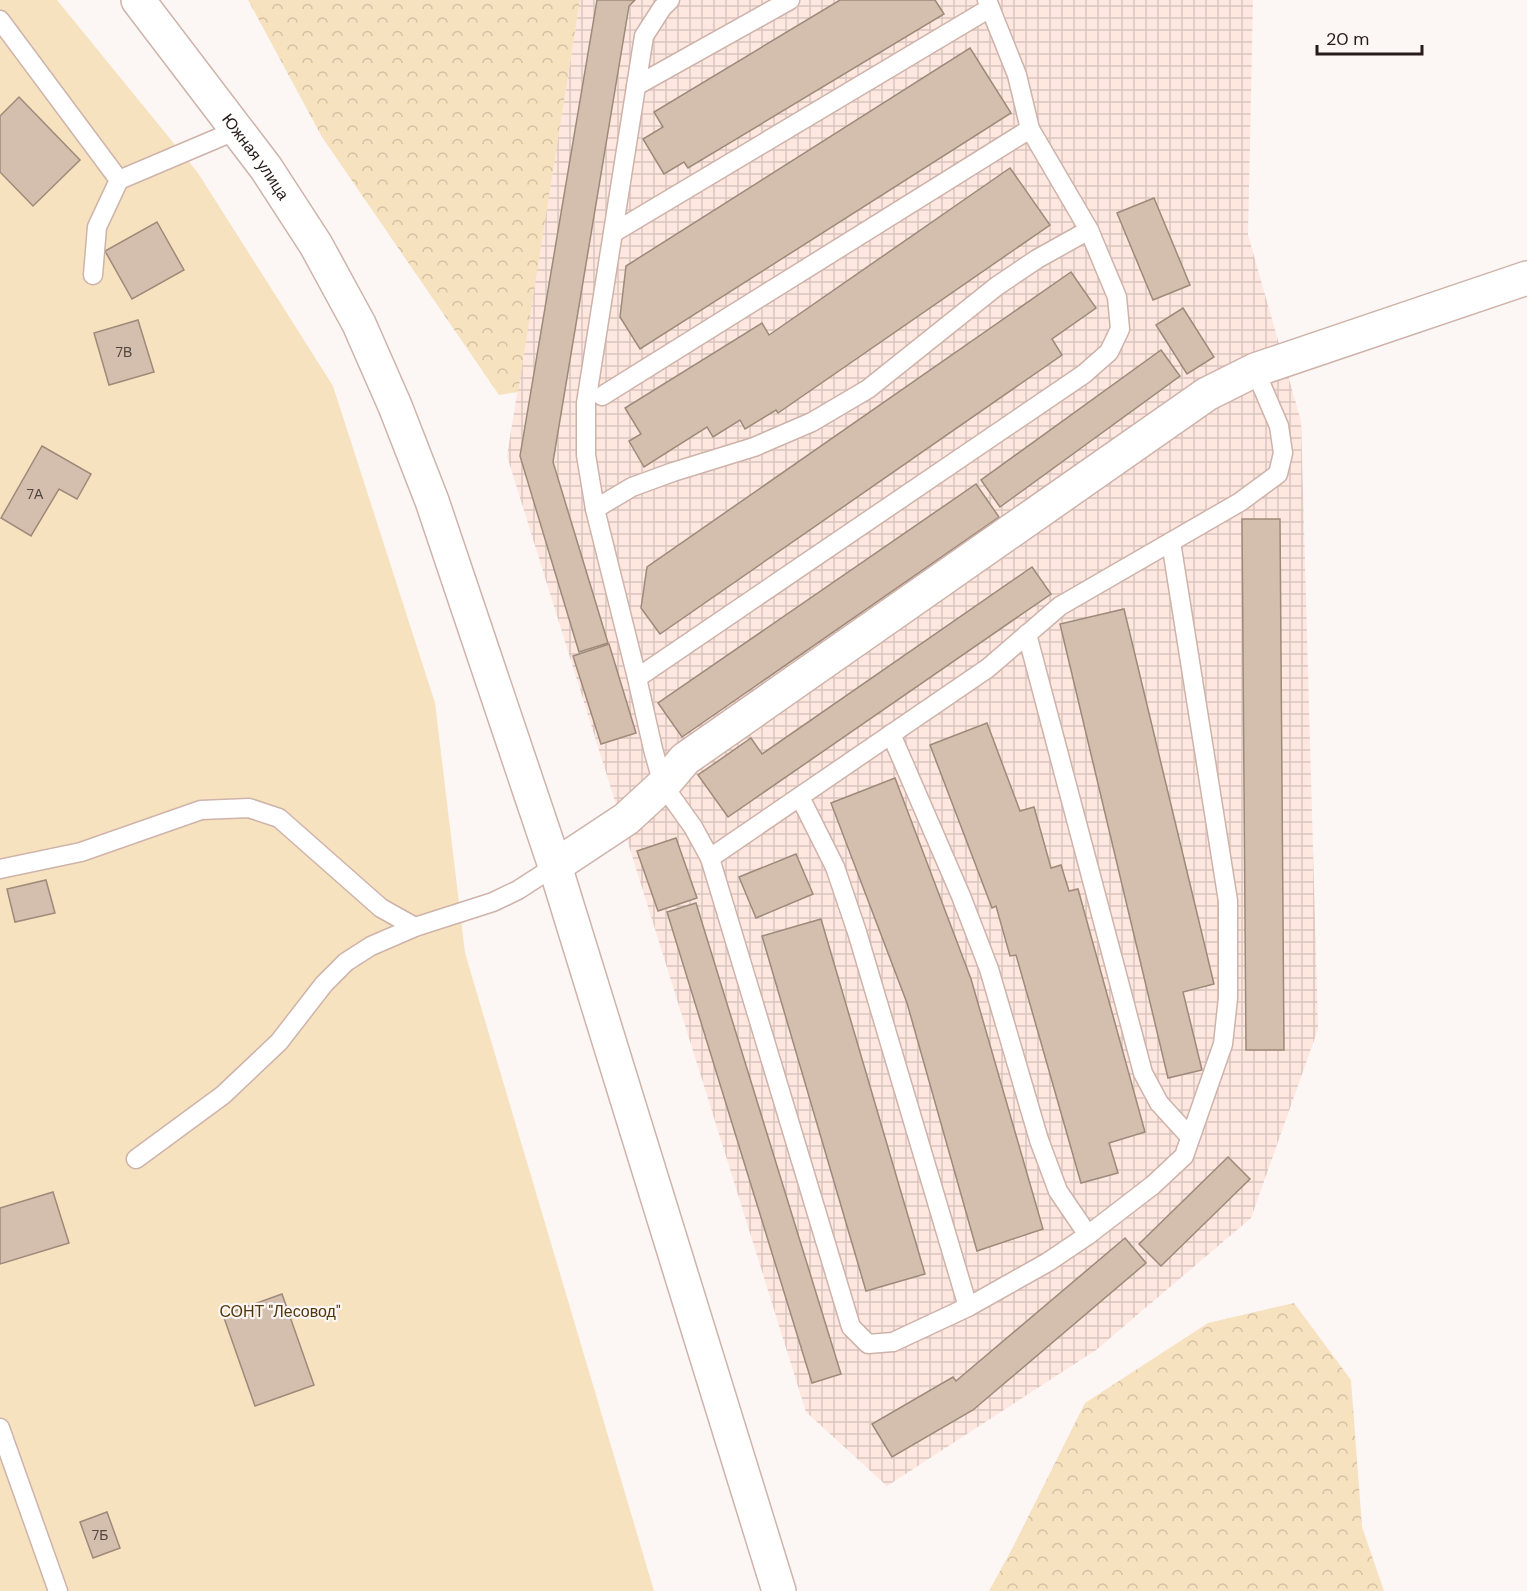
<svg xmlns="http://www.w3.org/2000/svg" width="1527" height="1591" viewBox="0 0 1527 1591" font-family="'DM Sans',sans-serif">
<defs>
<pattern id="industrial-grid" width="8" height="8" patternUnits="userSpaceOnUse" patternTransform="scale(1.5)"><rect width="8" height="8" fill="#fde7df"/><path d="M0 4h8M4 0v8" fill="none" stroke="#d9c6bf"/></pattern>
<pattern id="forest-crowns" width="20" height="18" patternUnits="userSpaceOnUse" patternTransform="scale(1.5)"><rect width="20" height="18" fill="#f7e2bf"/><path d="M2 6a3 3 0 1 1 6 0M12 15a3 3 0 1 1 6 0" fill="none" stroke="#d4c1a4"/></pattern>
</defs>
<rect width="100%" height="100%" fill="#fcf6f4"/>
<polygon fill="url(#industrial-grid)" points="580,0 1253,0 1248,235 1301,421 1318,1029 1251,1218 1096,1350 887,1486 806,1412 507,456"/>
<polygon fill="#f7e2bf" points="0,0 57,0 198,173 333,386 435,703 465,953 654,1591 0,1591"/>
<g fill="url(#forest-crowns)">
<polygon points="248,0 580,0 518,392 499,395 322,137"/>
<polygon points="1294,1303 1351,1380 1362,1527 1384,1591 989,1591 1013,1547 1085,1403 1208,1323"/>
</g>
<g fill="#d4bead" stroke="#9e8a7a" stroke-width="1.5">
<polygon points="597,0 635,0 629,6 553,462 608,643 579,652 520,456"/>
<polygon points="840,0 935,0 944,14 688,168 684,162 664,174 643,139 663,127 654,112"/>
<polygon points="970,48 1011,113 640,349 620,317 626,266"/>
<polygon points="19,97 80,160 33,206 0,172 0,116"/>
<polygon points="1010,168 1050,225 778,413 776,410 745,429 740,420 713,437 707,427 644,467 629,441 641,434 625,408 762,323 769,335"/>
<polygon points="1154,198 1190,285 1153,300 1117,213"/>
<polygon points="157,222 184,270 132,299 105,251"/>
<polygon points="1071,272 1096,308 1052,339 1062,355 660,634 641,608 647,567"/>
<polygon points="1183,308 1214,357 1187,374 1156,325"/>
<polygon points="138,320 154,372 109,385 94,333"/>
<polygon points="1161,350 1180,376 1000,507 981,480"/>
<polygon points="42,446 91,474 77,499 59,489 31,536 1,518"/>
<polygon points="976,484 999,517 682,737 658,703"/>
<polygon points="1242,519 1280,519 1284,1050 1246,1050"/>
<polygon points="1032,567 1051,594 728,817 698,775 751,738 762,754"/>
<polygon points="1124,609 1214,984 1183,992 1202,1070 1168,1078 1060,624"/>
<polygon points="609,644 636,733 601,744 573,656"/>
<polygon points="987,723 1020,811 1034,807 1051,868 1061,865 1069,891 1078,889 1145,1132 1109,1143 1118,1173 1081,1183 1016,955 1010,956 996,906 992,908 930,745"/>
<polygon points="895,778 971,979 1043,1229 977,1251 907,1003 831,803"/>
<polygon points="676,838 697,898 658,911 637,851"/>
<polygon points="796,854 813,894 756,918 739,877"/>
<polygon points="46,880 55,913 15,922 7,889"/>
<polygon points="696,903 841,1374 812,1383 667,912"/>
<polygon points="821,919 925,1274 866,1291 762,936"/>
<polygon points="1228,1157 1250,1179 1161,1266 1139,1244"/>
<polygon points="53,1192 69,1243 0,1264 0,1208"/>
<polygon points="1125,1238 1146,1263 973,1410 892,1457 872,1424 953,1377 956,1381"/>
<polygon points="282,1294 314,1385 255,1406 223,1315"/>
<polygon points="107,1512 120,1548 93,1558 80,1522"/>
</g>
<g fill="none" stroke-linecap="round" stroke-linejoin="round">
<defs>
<g id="service">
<polyline points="670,0 662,8 644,36 586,403 586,455 595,509 637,678 653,749 663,785 693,827 710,858 988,668 1060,606 1240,502 1278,474 1283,453 1279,426 1255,370"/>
<polyline points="0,20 119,180 97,227 93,275"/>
<polyline points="636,86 790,0"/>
<polyline points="119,180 237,130"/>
<polyline points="613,233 990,8"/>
<polyline points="602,396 1030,129"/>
<polyline points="595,509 632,487 673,472 754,447 812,422 868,389 997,286 1037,259 1089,230"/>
<polyline points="1027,634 1143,1073 1159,1103 1190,1137"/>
<polyline points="637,678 1084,374 1109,352 1120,329 1117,297 1089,230 1030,129 1017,75 987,0"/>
<polyline points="891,734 961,896 989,969 1039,1140 1058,1191 1088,1235"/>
<polyline points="800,797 835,867 857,932 968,1307"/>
<polyline points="710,858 851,1327 868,1344 893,1342 968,1307 1048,1262 1088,1235 1153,1185 1184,1156 1223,1044 1228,998 1228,901 1171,542"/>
<polyline points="0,869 81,852 201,810 249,808 279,818 381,908 415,927"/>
<polyline points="136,1159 223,1095 279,1042 324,984 346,962 371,946 415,927 493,902 518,890 555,866"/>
<polyline points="0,1428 58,1591"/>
</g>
<polyline id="minor" points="555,866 626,819 663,785 685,759 1207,394 1255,370 1527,278"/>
<g id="secondary">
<path id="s1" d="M 138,0 L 266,168 L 316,245 L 359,324 L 395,406 L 432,501 L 555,866 L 779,1591"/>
</g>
</defs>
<use href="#service" stroke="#ceb3aa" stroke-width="21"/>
<use href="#minor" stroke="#ceb3aa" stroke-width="36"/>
<use href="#secondary" stroke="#ceb3aa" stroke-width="36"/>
<use href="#service" stroke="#fff" stroke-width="18"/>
<use href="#minor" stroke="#fff" stroke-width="33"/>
<use href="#secondary" stroke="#fff" stroke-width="33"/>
</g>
<g text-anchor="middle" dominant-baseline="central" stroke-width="4.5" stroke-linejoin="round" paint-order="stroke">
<g font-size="14" fill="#52443e">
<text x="124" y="352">7В</text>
<text x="35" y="494">7А</text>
<text x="100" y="1535">7Б</text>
</g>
<g font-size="16" fill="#261c19" stroke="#fcf6f4">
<text stroke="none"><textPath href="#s1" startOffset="196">Южная улица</textPath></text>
</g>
<g font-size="16" fill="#50380b" stroke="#fcf6f4">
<text x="280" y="1311">СОНТ "Лесовод"</text>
</g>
</g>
<path d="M1317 45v9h105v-9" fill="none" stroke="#261c19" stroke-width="3"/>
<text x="1326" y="45" font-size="18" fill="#261c19" stroke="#fcf6f4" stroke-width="4.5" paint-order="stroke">20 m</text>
</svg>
